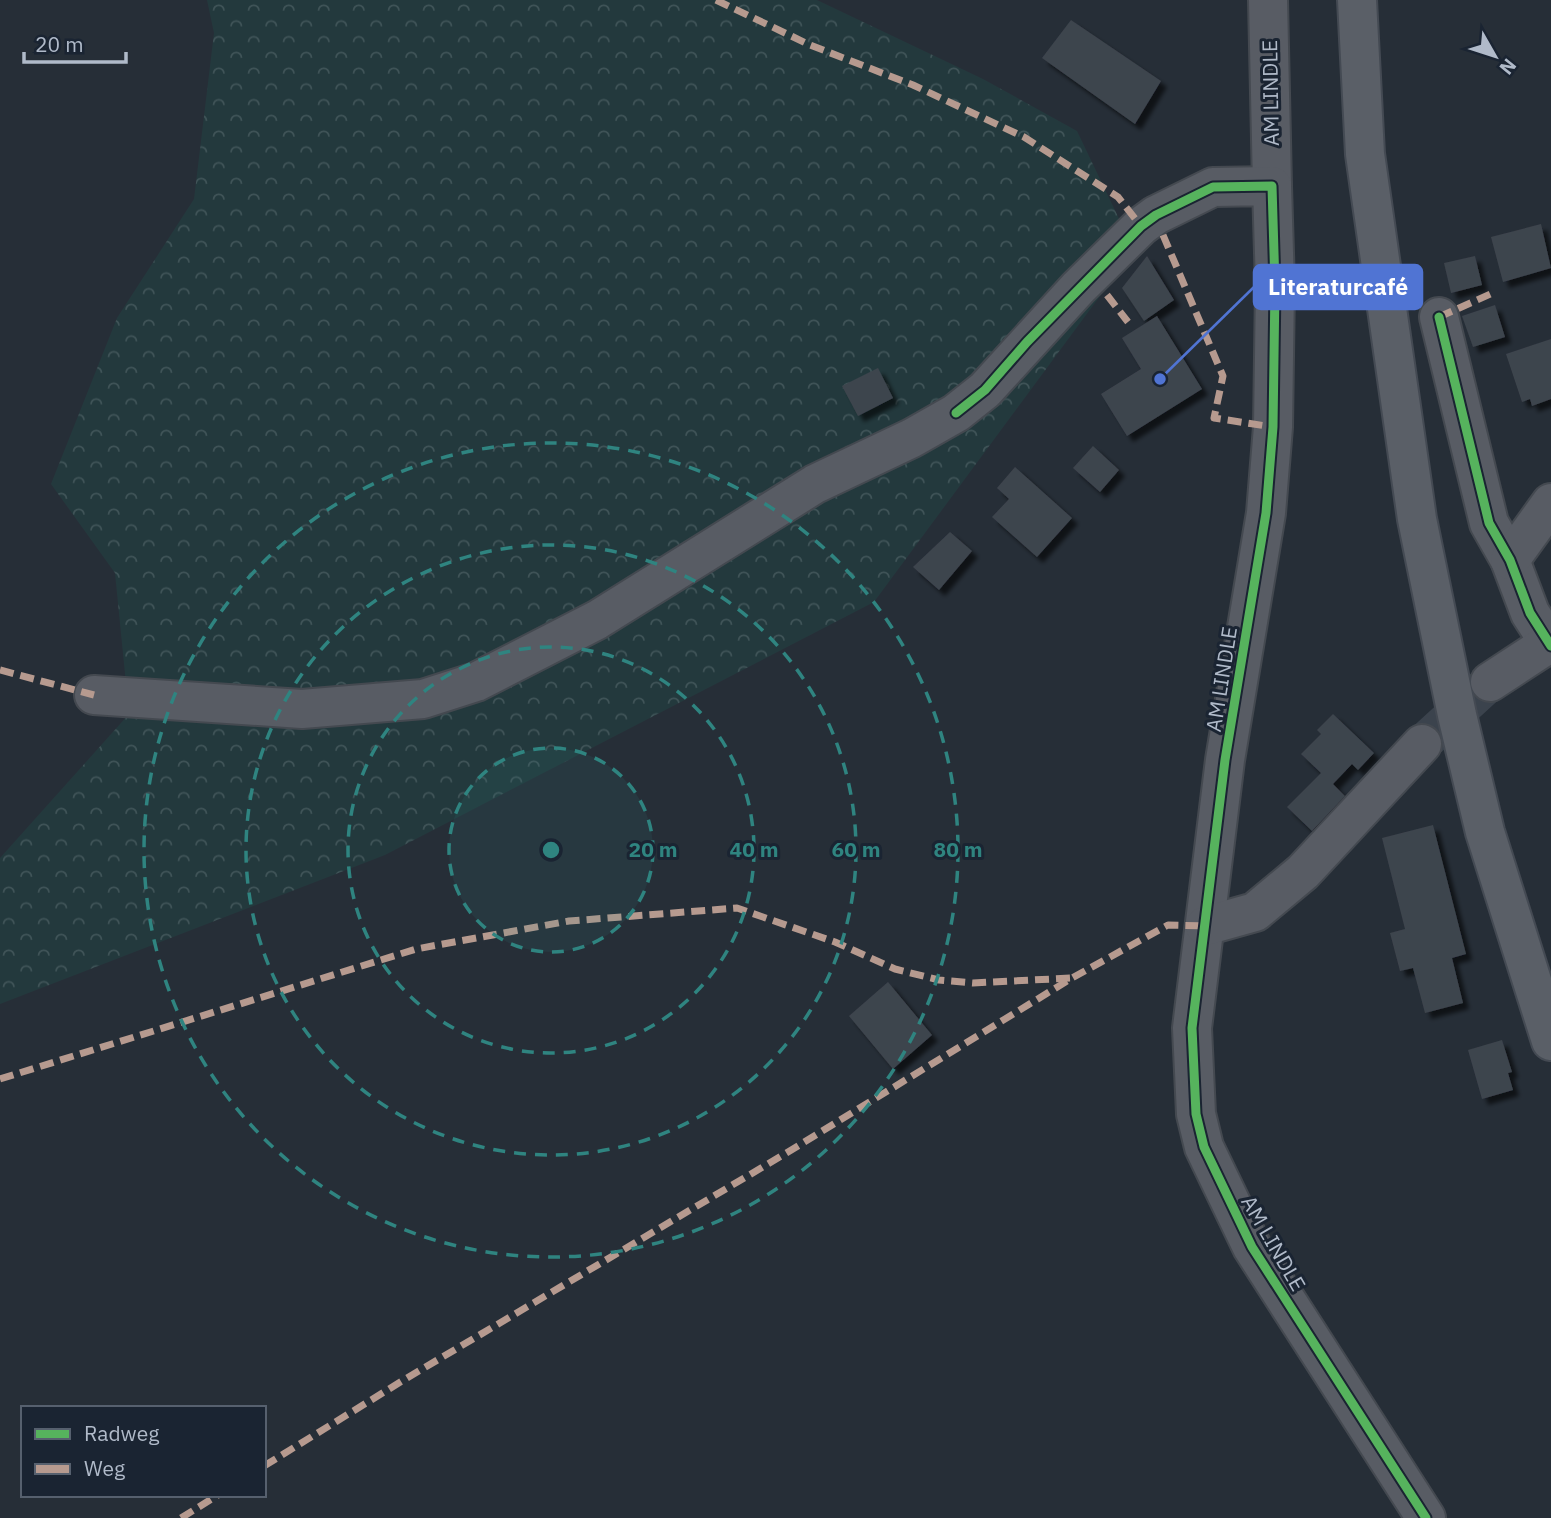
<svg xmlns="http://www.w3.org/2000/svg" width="1551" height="1518" viewBox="0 0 1551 1518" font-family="'IBM Plex Sans',sans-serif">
<defs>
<pattern id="forest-crowns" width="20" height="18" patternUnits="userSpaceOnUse" patternTransform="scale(1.75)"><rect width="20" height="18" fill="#23393d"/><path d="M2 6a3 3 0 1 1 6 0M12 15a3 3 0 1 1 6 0" fill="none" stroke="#405458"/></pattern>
<filter id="shadow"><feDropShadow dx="6" dy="6" stdDeviation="2" flood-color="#0009"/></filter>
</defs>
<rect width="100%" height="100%" fill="#262e37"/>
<polygon fill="url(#forest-crowns)" points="207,0 817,0 983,79 1077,131 1134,250 874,602 385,855 0,1004 0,858 129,714 115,573 51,484 117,318 194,199 214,33"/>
<g fill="#3e444d" filter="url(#shadow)">
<polygon points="1071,20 1161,81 1135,124 1042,58"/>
<polygon points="1541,224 1551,268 1503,282 1491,237"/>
<polygon points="1147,256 1174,300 1144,321 1122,288"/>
<polygon points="1475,256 1482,285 1451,293 1444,263"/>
<polygon points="1495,305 1505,337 1473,347 1462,316"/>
<polygon points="1157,316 1202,389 1127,436 1101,394 1141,369 1122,338"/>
<polygon points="1551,339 1551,399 1532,406 1530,399 1522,402 1506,354"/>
<polygon points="878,368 893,398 858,416 842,386"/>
<polygon points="1093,446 1119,470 1100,492 1073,468"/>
<polygon points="1015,467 1072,518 1037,557 992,517 1009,499 997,488"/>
<polygon points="950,532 972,551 939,590 913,567"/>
<polygon points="1333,714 1374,753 1358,770 1352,764 1333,784 1345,796 1312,831 1287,807 1321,773 1301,754 1321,734 1317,730"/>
<polygon points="1433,825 1466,954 1452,958 1463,1003 1425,1013 1413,968 1400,971 1390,933 1405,929 1382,838"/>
<polygon points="888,982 932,1035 893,1069 849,1016"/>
<polygon points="1502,1040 1512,1072 1508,1073 1513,1090 1482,1099 1468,1050"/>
</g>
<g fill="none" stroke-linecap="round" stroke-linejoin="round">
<polyline stroke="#3b434d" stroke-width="38" stroke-dasharray="38 19" stroke-linecap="butt" points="1422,744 1490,682"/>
<defs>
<g id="minor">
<polyline points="1268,0 1272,186"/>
<polyline points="1439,317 1489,523 1510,560 1530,613 1551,646"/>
<polyline points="1510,560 1551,503"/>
<polyline points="1490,682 1548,644"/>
<polyline points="94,695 302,709 423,699 476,682 597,620 815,484 912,438 956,413 985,390 1078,288 1141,226 1156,215 1213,187 1272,186 1275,286 1273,427 1266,513 1225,760 1192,1028 1196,1114 1204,1147 1252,1247 1426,1518"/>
<polyline points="1205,926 1255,912 1303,872 1422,744"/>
</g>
<polyline id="major" points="1357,0 1365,154 1417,519 1457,715 1485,832 1551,1041"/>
</defs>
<use href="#minor" stroke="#444950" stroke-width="42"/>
<use href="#major" stroke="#444a53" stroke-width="42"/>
<use href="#minor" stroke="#585c64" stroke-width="38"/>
<use href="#major" stroke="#5a5f67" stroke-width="38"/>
<g stroke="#b69a8f" stroke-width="7" stroke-dasharray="14 7" stroke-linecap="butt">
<polyline points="716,0 810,45 913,85 1024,137 1118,197 1141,226"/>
<polyline points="1163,235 1223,376 1214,418 1273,427"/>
<polyline points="1107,295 1128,322"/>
<polyline points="1439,317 1495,292"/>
<polyline points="0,670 94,695"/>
<polyline points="0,1079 416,949 569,921 737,908 835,942 895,969 939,980 973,983 1072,978"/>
<polyline points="264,1466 402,1381 788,1152 1072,978 1168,925 1205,926"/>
<polyline points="181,1518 218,1495"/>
</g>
<defs>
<g id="cycleway">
<polyline points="1439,317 1489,523 1510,560 1530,613 1551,646"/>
<polyline points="956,413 985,390 1027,342 1141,226 1156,215 1213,187 1272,186 1275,286 1273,427 1266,513 1225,760 1192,1028 1196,1114 1204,1147 1252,1247 1426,1518"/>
</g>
</defs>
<use href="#cycleway" stroke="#1a2432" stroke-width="13"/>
<use href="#cycleway" stroke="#56b35d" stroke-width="9"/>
</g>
<circle cx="551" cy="850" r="102" fill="#2f8480" fill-opacity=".12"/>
<g fill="none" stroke="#2f8480" stroke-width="3.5" stroke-dasharray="12 9">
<circle cx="551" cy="850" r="102"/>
<circle cx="551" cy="850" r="203"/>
<circle cx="551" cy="850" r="305"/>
<circle cx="551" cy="850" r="407"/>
</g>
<g text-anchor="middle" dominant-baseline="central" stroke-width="6" stroke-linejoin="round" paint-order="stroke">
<g font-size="21" fill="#b0bac9" stroke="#1a2432">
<text transform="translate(1270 93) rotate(-91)">AM LINDLE</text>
<text transform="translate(1221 679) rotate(-81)">AM LINDLE</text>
<text transform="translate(1274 1243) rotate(60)">AM LINDLE</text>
</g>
</g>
<circle cx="551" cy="850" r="10" fill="#2f8480" stroke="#1a2432" stroke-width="3.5"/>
<g font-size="21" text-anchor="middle" font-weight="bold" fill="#2f8480" stroke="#1a2432" stroke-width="6" stroke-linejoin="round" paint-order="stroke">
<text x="653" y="857">20 m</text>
<text x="754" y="857">40 m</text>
<text x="856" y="857">60 m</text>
<text x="958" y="857">80 m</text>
</g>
<path fill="none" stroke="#5074d3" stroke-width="2.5" d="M1160 379L1254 287"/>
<circle fill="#5074d3" stroke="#1a2432" stroke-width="2.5" cx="1160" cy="379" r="7"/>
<rect fill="#5074d3" stroke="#5074d3" stroke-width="2.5" x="1254" y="265" width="168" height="44" rx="7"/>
<g font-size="23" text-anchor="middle" font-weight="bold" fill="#fff">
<text x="1338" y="295">Literaturcafé</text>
</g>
<rect x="21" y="1406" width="245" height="91" fill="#1a2432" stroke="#56606e" stroke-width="2"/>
<rect x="35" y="1429" width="35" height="10" fill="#56b35d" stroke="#56606e" stroke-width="2"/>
<text x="84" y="1441" font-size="21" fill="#b0bac9">Radweg</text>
<rect x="35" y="1464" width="35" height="10" fill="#b69a8f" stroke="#56606e" stroke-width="2"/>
<text x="84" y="1476" font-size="21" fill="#b0bac9">Weg</text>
<g transform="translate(1495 56) rotate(129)" stroke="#1a2432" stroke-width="5" paint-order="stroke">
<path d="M0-5L12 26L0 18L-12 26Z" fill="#b0bac9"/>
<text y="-10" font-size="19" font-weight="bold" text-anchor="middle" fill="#b0bac9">N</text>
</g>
<path d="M24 52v10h102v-10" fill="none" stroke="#b0bac9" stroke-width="3.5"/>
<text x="35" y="52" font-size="21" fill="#b0bac9" stroke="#1a2432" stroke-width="5" paint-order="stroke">20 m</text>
</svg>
